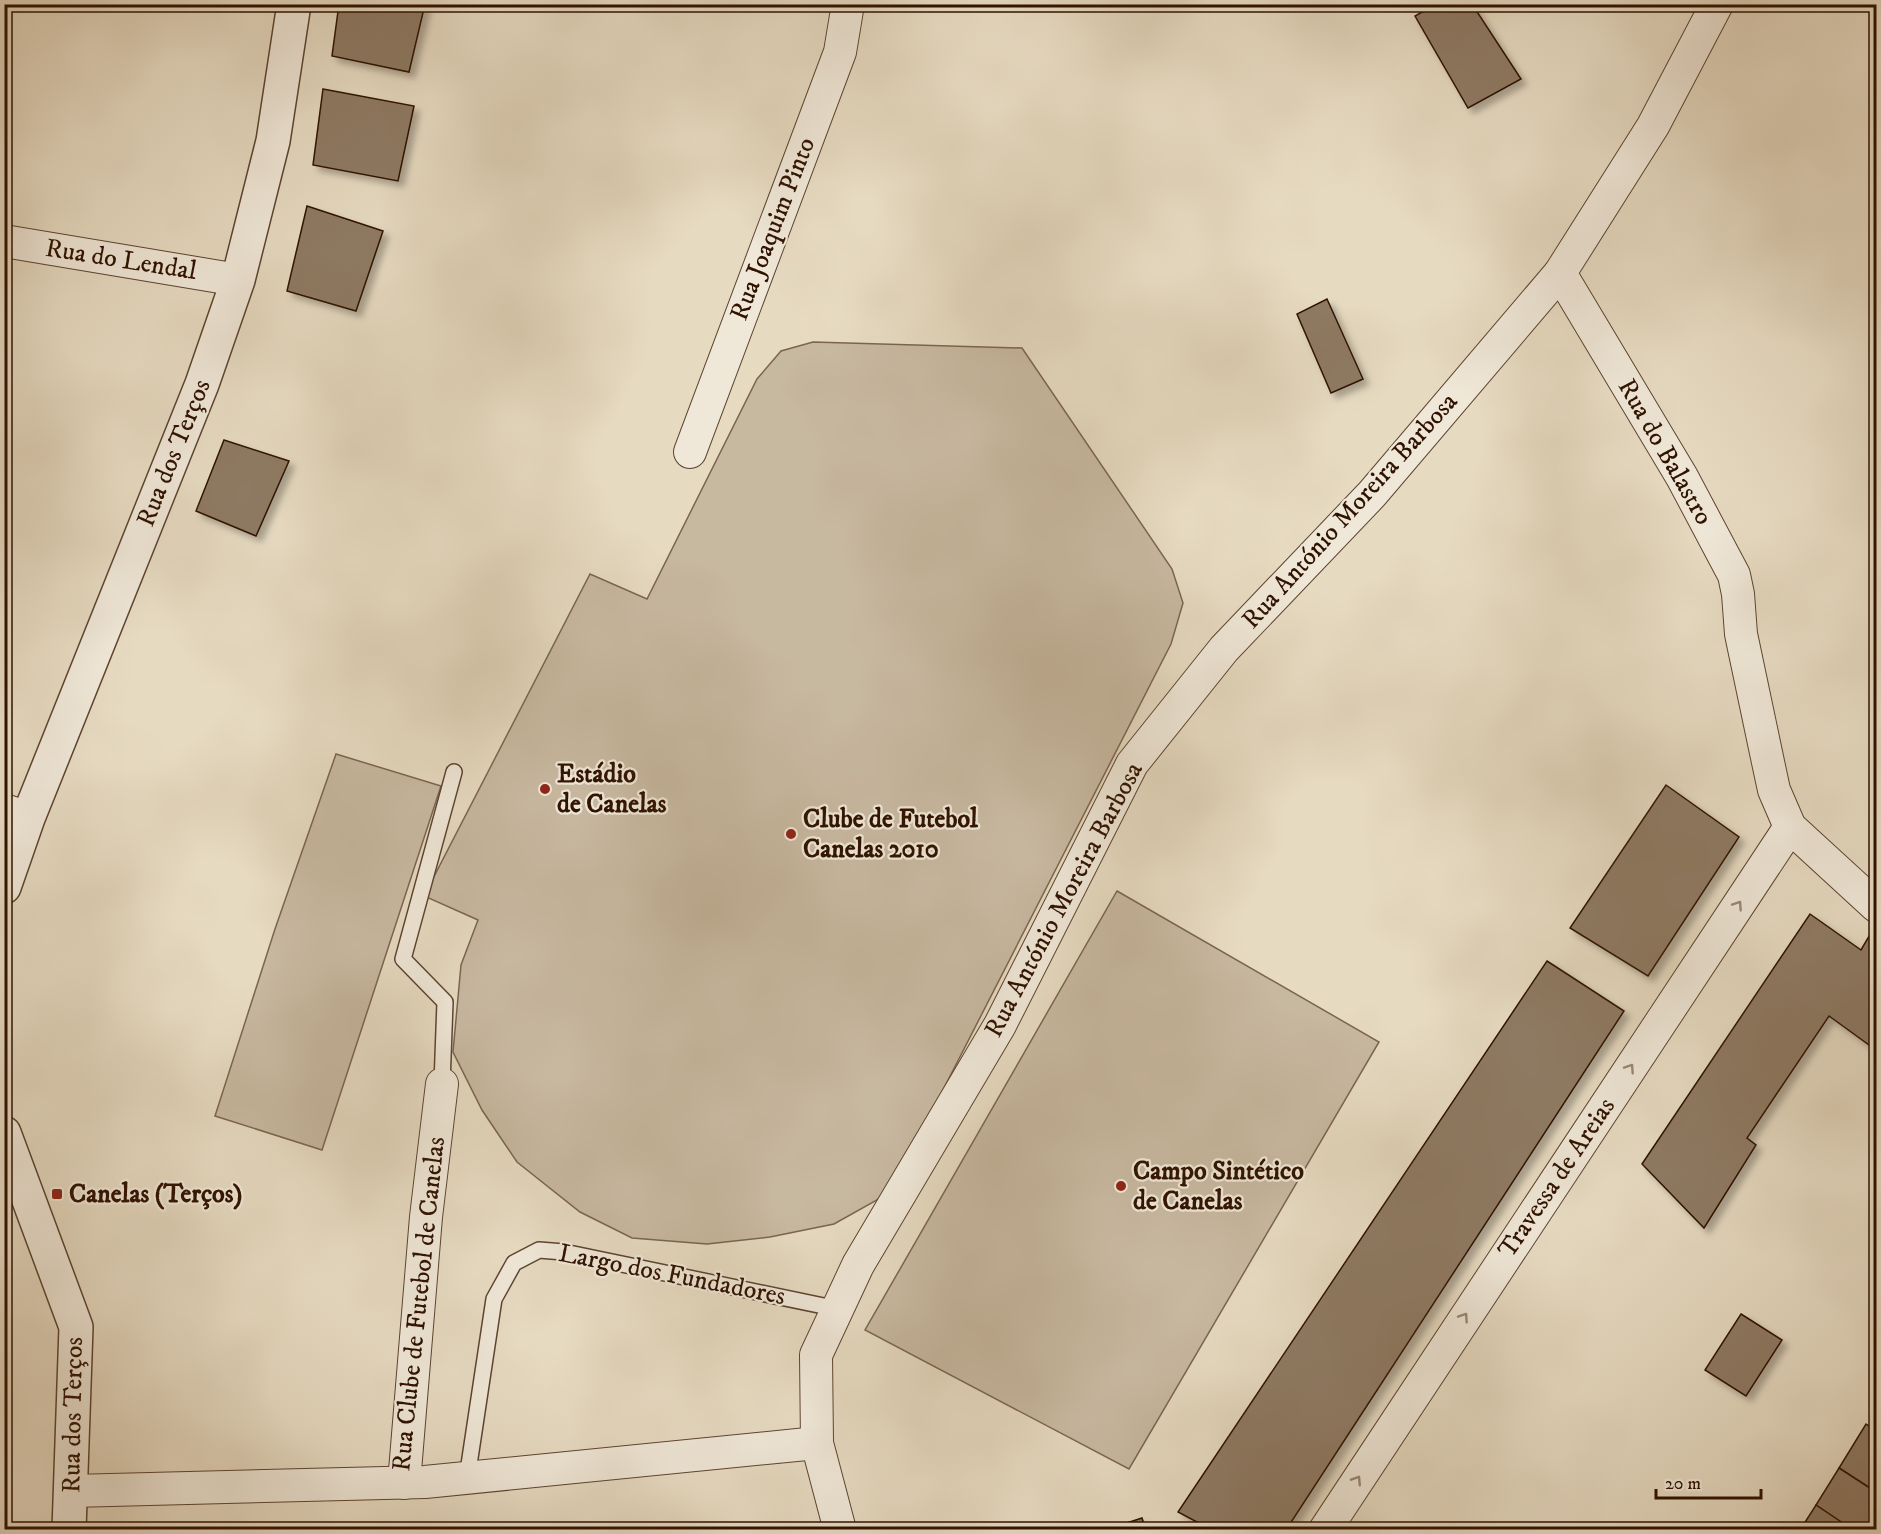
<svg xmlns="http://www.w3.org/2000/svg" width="1881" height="1534" viewBox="0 0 1881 1534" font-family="'IM FELL DW Pica',serif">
<defs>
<filter id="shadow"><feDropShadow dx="5.5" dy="5.5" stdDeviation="3" flood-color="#0004"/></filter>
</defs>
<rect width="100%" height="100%" fill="#e6dac1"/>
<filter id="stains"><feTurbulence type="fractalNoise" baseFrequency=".00333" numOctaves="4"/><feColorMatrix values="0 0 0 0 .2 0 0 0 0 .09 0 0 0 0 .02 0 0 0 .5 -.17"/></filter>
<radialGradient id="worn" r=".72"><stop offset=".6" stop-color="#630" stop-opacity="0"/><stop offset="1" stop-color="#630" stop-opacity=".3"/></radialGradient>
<g fill="#c7b8a0" stroke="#7b6550" stroke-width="1.5">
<polygon points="813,342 1022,348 1172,569 1183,603 1171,644 898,1178 877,1200 834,1224 770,1237 707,1244 632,1238 580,1212 517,1162 482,1110 453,1052 461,965 478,920 424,896 590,574 647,599 757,379 781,351"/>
<polygon points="336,754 441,786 322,1150 215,1116 275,929"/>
<polygon points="1117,891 1379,1042 1129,1469 865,1330"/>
</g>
<g fill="#8e7a64" stroke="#2f1200" stroke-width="1.5" filter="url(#shadow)">
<polygon points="339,4 425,4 409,72 332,56"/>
<polygon points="1436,4 1472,4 1521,79 1468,108 1415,16"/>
<polygon points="323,89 414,106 398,181 313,165"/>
<polygon points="307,206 383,231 356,311 287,291"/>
<polygon points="1327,299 1363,379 1331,393 1297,314"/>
<polygon points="224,440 289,461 256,536 196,511"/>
<polygon points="1666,785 1739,837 1648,976 1570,928"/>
<polygon points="1810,914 1861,950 1872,931 1876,934 1876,1050 1829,1016 1747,1138 1756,1145 1704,1228 1642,1164"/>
<polygon points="1547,961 1624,1011 1286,1530 1212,1530 1178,1512"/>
<polygon points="1741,1314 1782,1340 1746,1396 1705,1370"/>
<polygon points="1866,1424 1876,1431 1876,1492 1839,1468"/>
<polygon points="1839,1468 1876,1492 1876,1530 1853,1530 1816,1505"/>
<polygon points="1816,1505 1853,1530 1800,1530"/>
<polygon points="1142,1518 1146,1530 1105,1530"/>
</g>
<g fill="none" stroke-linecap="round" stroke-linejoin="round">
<defs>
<g id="service">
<polyline points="442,1084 445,1002 403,959 454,772"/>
<polyline points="467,1478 494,1299 514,1263 539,1250 564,1252 838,1309"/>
</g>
<g id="minor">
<polyline points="4,241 238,280"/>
<polyline points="1560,273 1682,477 1734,575 1738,594 1741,634 1768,762 1774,790 1790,827 1876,906"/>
<polyline points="690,452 840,52 848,4"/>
<polyline points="4,810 28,818"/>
<polyline points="404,1483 426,1217 442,1084"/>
<polyline points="72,1491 425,1482 817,1443"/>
<polyline points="840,1530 817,1443 816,1355 858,1265 1000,1025 1132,764 1224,649 1372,494 1560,273 1653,126 1717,4"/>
<polyline points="1325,1530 1790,827"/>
</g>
<g id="tertiary">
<polyline points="4,887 28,818 202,384 238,280 273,141 294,4"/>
<polyline points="4,1133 76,1327 69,1530"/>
</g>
</defs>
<use href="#service" stroke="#5d4430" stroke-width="18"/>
<use href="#minor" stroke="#5d4430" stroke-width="34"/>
<use href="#tertiary" stroke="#5d4430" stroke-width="36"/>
<use href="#service" stroke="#efe7d7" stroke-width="15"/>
<use href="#minor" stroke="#efe7d7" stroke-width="32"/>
<use href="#tertiary" stroke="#efe7d7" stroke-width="33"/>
</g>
<defs><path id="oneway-chevron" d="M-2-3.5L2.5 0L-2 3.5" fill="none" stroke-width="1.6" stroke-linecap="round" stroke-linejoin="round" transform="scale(1.5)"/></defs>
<g stroke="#998776">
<use href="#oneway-chevron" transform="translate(1738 905) rotate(-56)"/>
<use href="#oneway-chevron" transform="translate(1630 1068) rotate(-56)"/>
<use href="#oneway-chevron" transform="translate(1464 1317) rotate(-56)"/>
<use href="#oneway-chevron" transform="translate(1357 1480) rotate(-57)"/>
</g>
<g fill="#8f2418" stroke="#efe7d7" stroke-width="2">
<circle cx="545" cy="789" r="6"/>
<circle cx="791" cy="834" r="6"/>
<circle cx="1121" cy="1186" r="6"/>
<rect x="51" y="1188" width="12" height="12" rx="3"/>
</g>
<g text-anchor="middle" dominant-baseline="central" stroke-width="4.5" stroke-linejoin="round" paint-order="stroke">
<g font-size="26" fill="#2f1200" stroke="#efe7d7">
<text transform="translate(773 229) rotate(-69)">Rua Joaquim Pinto</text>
<text transform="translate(121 260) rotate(9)">Rua do Lendal</text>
<text transform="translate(1665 452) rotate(60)">Rua do Balastro</text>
<text transform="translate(174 453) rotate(-68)">Rua dos Terços</text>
<text transform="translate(1350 511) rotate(-48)">Rua António Moreira Barbosa</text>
<text transform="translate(1064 900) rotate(-62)">Rua António Moreira Barbosa</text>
<text transform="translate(1557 1178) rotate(-56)">Travessa de Areias</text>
<text transform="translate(672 1275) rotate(11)">Largo dos Fundadores</text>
<text transform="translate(419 1304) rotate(-84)">Rua Clube de Futebol de Canelas</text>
<text transform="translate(73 1415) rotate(-89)">Rua dos Terços</text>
</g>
<g font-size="26" font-weight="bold" fill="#2f1200" stroke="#efe7d7" text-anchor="start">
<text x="557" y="774">Estádio<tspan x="557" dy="30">de Canelas</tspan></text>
<text x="803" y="819">Clube de Futebol<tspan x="803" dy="30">Canelas 2010</tspan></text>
<text x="1133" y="1171">Campo Sintético<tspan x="1133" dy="30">de Canelas</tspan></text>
<text x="69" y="1194">Canelas (Terços)</text>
</g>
</g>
<rect width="1881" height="1534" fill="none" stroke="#e6dac1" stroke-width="24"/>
<rect x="6" y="6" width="1869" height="1522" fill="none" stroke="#2f1200" stroke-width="3"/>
<rect x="12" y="12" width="1857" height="1510" fill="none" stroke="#2f1200" stroke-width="1.5"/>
<path d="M1656 1489v9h105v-9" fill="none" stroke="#2f1200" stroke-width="3"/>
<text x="1665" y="1489" font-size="18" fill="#2f1200" stroke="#efe7d7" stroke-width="4.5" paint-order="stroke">20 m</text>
<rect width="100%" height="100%" filter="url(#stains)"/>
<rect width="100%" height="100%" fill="url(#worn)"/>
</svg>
